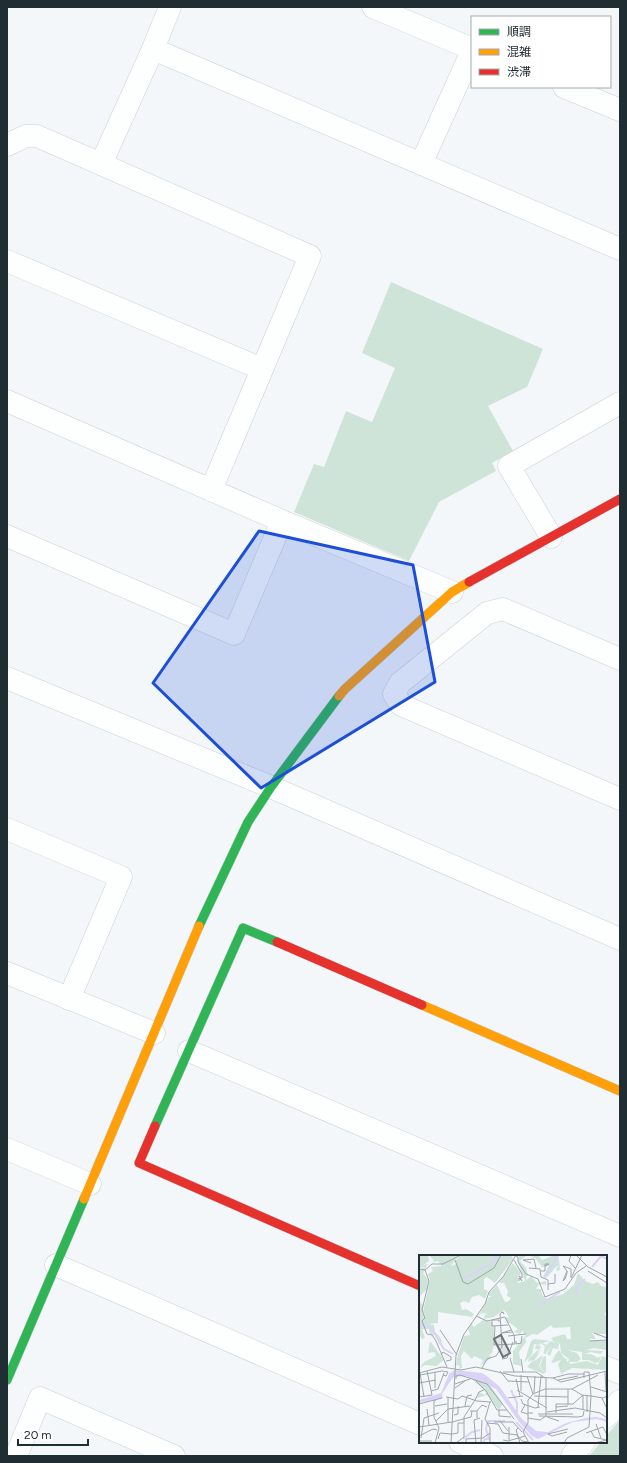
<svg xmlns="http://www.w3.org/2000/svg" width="627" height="1463" viewBox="0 0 627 1463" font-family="Figtree,'Noto Sans JP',sans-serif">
<rect width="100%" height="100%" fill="#f3f7f9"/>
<g fill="#cee4d9">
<polygon points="391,282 543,349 527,387 488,406 513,451 492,463 496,471 439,502 409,561 294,512 314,464 324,467 346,411 372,422 395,368 362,353"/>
<polygon points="620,1420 620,1456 589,1456 601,1442 606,1442 606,1436"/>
</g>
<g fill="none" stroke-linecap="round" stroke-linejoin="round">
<defs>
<g id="street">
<polyline points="373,7 472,49"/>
<polyline points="153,49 620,249"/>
<polyline points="564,87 620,110"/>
<polyline points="7,145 26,136 37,136 310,256 211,490"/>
<polyline points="101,164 153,49 170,7"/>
<polyline points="421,164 472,51"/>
<polyline points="7,261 262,369"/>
<polyline points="7,401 282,521 452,592"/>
<polyline points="7,536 234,634 282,521"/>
<polyline points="551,537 509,466 620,403"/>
<polyline points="620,659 503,609 487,613 400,683 394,694 401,705 620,799"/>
<polyline points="7,678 271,787 620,939"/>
<polyline points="7,829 121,877 69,999"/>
<polyline points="7,973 154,1033"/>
<polyline points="189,1051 620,1236"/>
<polyline points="7,1149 90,1184"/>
<polyline points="56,1265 420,1424"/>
<polyline points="606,1367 620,1373"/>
<polyline points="606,1417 620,1401"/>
<polyline points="460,1442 492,1456"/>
<polyline points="16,1456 40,1398 174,1456"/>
<polyline points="572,1456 584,1442"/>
</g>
<g id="fast">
<polyline points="199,926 248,822 271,787 339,696"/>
<polyline points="155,1126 243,928 277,942"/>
<polyline points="7,1380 84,1199"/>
</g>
<g id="slow">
<polyline points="339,696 345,689 452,592 469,582"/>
<polyline points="422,1005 620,1091"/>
<polyline points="84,1199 199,926"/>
</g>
<g id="jam">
<polyline points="469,582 620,499"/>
<polyline points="277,942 422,1005"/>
<polyline points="155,1126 139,1163 420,1286"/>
</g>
</defs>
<use href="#street" stroke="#cad3d7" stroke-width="23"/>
<use href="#fast" stroke="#cad3d7" stroke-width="10"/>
<use href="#slow" stroke="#cad3d7" stroke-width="10"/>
<use href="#jam" stroke="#cad3d7" stroke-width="10"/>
<use href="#street" stroke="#fdfefe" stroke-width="22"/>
<use href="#fast" stroke="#30b455" stroke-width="9"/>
<use href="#slow" stroke="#ff9f0a" stroke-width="9"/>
<use href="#jam" stroke="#e5322d" stroke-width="9"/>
</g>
<path fill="#1d4ed8" fill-opacity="0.2" stroke="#1d4ed8" stroke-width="3" stroke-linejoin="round" d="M 259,531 L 413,565 L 435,682 L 261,788 L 153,683 Z"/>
<g transform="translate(419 1255)">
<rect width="188" height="188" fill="#f3f7f9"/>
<path d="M 0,0 L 9,0 L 10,6 L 5,10 L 9,9 L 4,18 L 9,25 L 8,34 L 0,42 L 0,15 L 6,12 L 0,13 ZM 10,0 L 40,0 L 32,11 L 37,9 L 37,5 L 42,0 L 92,0 L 94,4 L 76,28 L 68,22 L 65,24 L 65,34 L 69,36 L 66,44 L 60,40 L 53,42 L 50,48 L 45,46 L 41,48 L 43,55 L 47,54 L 55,59 L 53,62 L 19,57 L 19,68 L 10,69 L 15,70 L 16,77 L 20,81 L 23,86 L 20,90 L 18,81 L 11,79 L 10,74 L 3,74 L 6,83 L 3,84 L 0,80 L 0,46 L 4,50 L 3,58 L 8,63 L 4,57 L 11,25 L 9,19 L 14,16 L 12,12 L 23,11 L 19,6 L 13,8 L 15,6 ZM 100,0 L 107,1 L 101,6 L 107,13 L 109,20 L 107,22 L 108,25 L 112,21 L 118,28 L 127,26 L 127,30 L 120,29 L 117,34 L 122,34 L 123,40 L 128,44 L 144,39 L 155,30 L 159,18 L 166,26 L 174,29 L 179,27 L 182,31 L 188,32 L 188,54 L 185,61 L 188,59 L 188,79 L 179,79 L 178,82 L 178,79 L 173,78 L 177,84 L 171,84 L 172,86 L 188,86 L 188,99 L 187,95 L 175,93 L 167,95 L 184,96 L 182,99 L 172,97 L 166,99 L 172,99 L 179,103 L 182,101 L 180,107 L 176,108 L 170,105 L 163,105 L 163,97 L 149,95 L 158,98 L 162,104 L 158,107 L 150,107 L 151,109 L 168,106 L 179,110 L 183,101 L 188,103 L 188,115 L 153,113 L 142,119 L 139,109 L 142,105 L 134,108 L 132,107 L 137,101 L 132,105 L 140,95 L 145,103 L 149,104 L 147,105 L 149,107 L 150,104 L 142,98 L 141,89 L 136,86 L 140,89 L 139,94 L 134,93 L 131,101 L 128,99 L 133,89 L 126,100 L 125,98 L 129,88 L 133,86 L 137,90 L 132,83 L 146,79 L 148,84 L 152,84 L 151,72 L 134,73 L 132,70 L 118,80 L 114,79 L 106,83 L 107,87 L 100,97 L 102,111 L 94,109 L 94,96 L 107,80 L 103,76 L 101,79 L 95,77 L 99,74 L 91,68 L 88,68 L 86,63 L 90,62 L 85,55 L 75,62 L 65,64 L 66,59 L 69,60 L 66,58 L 61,59 L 60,61 L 63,63 L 59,62 L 70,42 L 74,41 L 70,41 L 70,38 L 78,30 L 86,47 L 90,46 L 92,43 L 88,41 L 89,36 L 85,28 L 80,28 L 94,8 L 102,18 L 99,22 L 99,28 L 106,26 L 99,7 ZM 109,0 L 119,0 L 123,5 L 136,0 L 140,4 L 141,15 L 137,16 L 139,10 L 127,23 L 124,22 L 130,11 L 123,12 L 116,3 ZM 64,65 L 73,67 L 75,72 L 75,90 L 73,98 L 70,100 L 73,102 L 61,111 L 64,105 L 55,101 L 53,104 L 45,96 L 42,101 L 43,113 L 40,114 L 41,111 L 37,110 L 39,100 L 45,81 L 51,80 L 49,74 L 52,69 L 55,72 ZM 115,84 L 132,86 L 123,88 L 128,90 L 124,100 L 126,91 L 121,88 L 121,90 L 115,89 L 113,99 L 105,108 L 112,86 ZM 11,86 L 25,105 L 17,111 L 6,110 L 1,113 L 5,107 L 17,101 L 15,97 L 9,98 ZM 117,90 L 122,91 L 118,100 L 124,93 L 114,107 L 124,100 L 120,111 L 125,117 L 121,111 L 124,102 L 127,101 L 127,117 L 124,119 L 108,112 L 114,105 L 109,107 L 110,103 L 120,94 L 116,94 ZM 53,124 L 71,131 L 76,137 L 84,149 L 80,155 L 68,140 L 58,143 L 60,137 L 66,140 L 67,137 Z" fill="#cee4d9"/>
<path d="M 36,115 L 63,118 L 69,122 L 81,132 L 102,163 L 117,176 L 129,177 L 147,168 L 167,163 L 176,162 L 188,164 L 188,167 L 178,164 L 154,167 L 119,184 L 113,181 L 101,168 L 77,134 L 47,121 L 34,122 L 23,139 L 24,143 L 0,148 L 0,145 L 22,138 L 30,119 Z" fill="#dbd3f7"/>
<path fill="none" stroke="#dbd3f7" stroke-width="2" d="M 173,12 L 182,1 L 188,4M 125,22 L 139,1M 45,24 L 71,9 L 79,0M 158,40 L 159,31 L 166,24M 120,50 L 141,37M 0,69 L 12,73 L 25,94 L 34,99M 92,135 L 98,148 L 98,159M 97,167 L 114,185M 44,184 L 53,177 L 61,175M 64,188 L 66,184 L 70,184 L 67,174 L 69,166 L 86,166"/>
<path fill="none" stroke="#9fa6aa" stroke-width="1" d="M 95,0 L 99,2 L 99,7 L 107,19 L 119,24 L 126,42 L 146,34 L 157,18 L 167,11M 152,0 L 150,6 L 156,13M 157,0 L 169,12 L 188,22M 36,5 L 44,27 L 49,29 L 75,13 L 82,0M 95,5 L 103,19 L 103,23 L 100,21 L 103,26 L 100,23 L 100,26M 112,8 L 104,5 L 115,4 L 117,13M 110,13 L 121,14 L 122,22 L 129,25 L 129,35M 0,14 L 6,15 L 13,9 L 24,9 L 42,0M 6,15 L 10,26 L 3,55 L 6,63 L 3,66 L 8,79 L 13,80 L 17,86 L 28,112M 122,16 L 126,16 L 126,9 L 130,9 L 126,11M 148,16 L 148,18 L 146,24 L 144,26 L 148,16 L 144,11 L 152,14 L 152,23 L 163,0M 169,16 L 188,28M 129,29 L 136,28 L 136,19M 57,61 L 68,66 L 86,62 L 95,80 L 96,89 L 75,90 L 76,71M 80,67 L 80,65 L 73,65 L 73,71 L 89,70M 21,75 L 38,100M 92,75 L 83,78 L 93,77M 175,78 L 188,83M 89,81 L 107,79M 97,86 L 97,89 L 102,88 L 103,81M 171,86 L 188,85M 22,100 L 24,97 L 32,102 L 32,105 L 27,106M 91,103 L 95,117M 83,104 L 88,103 L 94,87M 102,104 L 104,117M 63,113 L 68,104 L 77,101 L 83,92 L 81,59 L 83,57 L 85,59 L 84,57 L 83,57M 81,116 L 89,126 L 110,127M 186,116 L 187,136M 16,117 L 16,133M 84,117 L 117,117 L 126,123M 0,118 L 23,112 L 42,115 L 57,112 L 96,121 L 134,123 L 142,127 L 188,116M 1,118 L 5,142M 1,120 L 23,116 L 29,117 L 27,121 L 24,120M 102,120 L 102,136M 108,121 L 114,139M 134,123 L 149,119 L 165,119M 37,124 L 37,121 L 41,120 L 68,129 L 95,164M 97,124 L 101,141M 56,125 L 67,136 L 78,155 L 88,155M 139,125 L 159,121M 0,128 L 17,125M 36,129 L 51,124M 172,132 L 188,137M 36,133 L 46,126M 149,134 L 149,150M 153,134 L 179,120M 98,135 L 128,153M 12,136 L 19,134 L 25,118M 115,138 L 116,121M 164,140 L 164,155M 115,141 L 149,142M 0,142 L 13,140 L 8,116M 27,142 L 39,144 L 43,141 L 58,146 L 72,147M 89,143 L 104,141M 183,143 L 188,154M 102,144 L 104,149 L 116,153 L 121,152M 56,145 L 60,137 L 65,135M 71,147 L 66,164 L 71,173 L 71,188M 0,149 L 23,143M 106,150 L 102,157 L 109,159M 16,151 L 28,149M 46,151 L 48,141 L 53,140M 119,152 L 122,121M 137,152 L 149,151M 8,154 L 10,170M 80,155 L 80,161 L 92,162M 51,156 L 58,156 L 58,163M 58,156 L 63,150 L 68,152M 128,157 L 156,153 L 181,158 L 188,163M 168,157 L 168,140M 109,158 L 109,145 L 114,139 L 126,134 L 153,134 L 163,140 L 172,141 L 170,117 L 165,117 L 165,123M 137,158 L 137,149 L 154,149 L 164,140M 119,159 L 154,159M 35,160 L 39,159 L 39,151M 120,161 L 159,162 L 164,161 L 165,156M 128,162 L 140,166M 109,163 L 121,165 L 127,161 L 127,122M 17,166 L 29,154 L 51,151M 81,166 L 89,176M 29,167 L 29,143M 33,167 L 52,162 L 53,156M 75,167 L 94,167 L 103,177M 68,168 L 79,169 L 84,178 L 98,180 L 103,186 L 109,187M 177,169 L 182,183M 0,172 L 33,167M 90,172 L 90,185M 99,173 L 97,175 L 101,188M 172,176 L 175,182 L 187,185M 167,178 L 184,172 L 188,180M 33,179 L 39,178 L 39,168 L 45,168M 0,181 L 14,174 L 18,175M 133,181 L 129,179 L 149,174M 133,181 L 148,177M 2,183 L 5,163 L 20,158M 19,184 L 21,178 L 32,179M 84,185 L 89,186 L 106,181M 0,186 L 13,186M 16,188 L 20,173 L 15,162 L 15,146 L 17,145M 32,188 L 37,100 L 45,79 L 66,49 L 70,37 L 84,22 L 97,0M 37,188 L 45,182 L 45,162 L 56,145M 47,188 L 47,184 L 64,183 L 71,178M 57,188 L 55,165 L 61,163M 62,188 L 63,165M 110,188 L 104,177 L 109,168 L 109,158 L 114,158M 145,188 L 148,183 L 170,172 L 172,141 L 184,143 L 188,141M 147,188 L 165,188M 176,188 L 188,185"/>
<path fill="#6a7478" fill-opacity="0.15" stroke="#6a7478" stroke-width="2" d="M 82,80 L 91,98 L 84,102 L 75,84 Z"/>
<rect width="188" height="188" fill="none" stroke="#202d33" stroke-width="2"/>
</g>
<rect width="627" height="1463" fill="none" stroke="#202d33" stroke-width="16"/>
<rect x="471" y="16" width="140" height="72" fill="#ffffff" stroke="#a6abad"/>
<rect x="479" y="29" width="20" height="6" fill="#30b455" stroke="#a6abad"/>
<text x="507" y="36" font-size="12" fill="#202d33">順調</text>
<rect x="479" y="49" width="20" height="6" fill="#ff9f0a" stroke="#a6abad"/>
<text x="507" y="56" font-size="12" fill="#202d33">混雑</text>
<rect x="479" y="69" width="20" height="6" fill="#e5322d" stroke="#a6abad"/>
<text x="507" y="76" font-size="12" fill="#202d33">渋滞</text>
<path d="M18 1439v6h70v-6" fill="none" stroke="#202d33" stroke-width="2"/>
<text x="24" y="1439" font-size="12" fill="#202d33" stroke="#ffffff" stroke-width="3" paint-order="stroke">20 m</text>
</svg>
